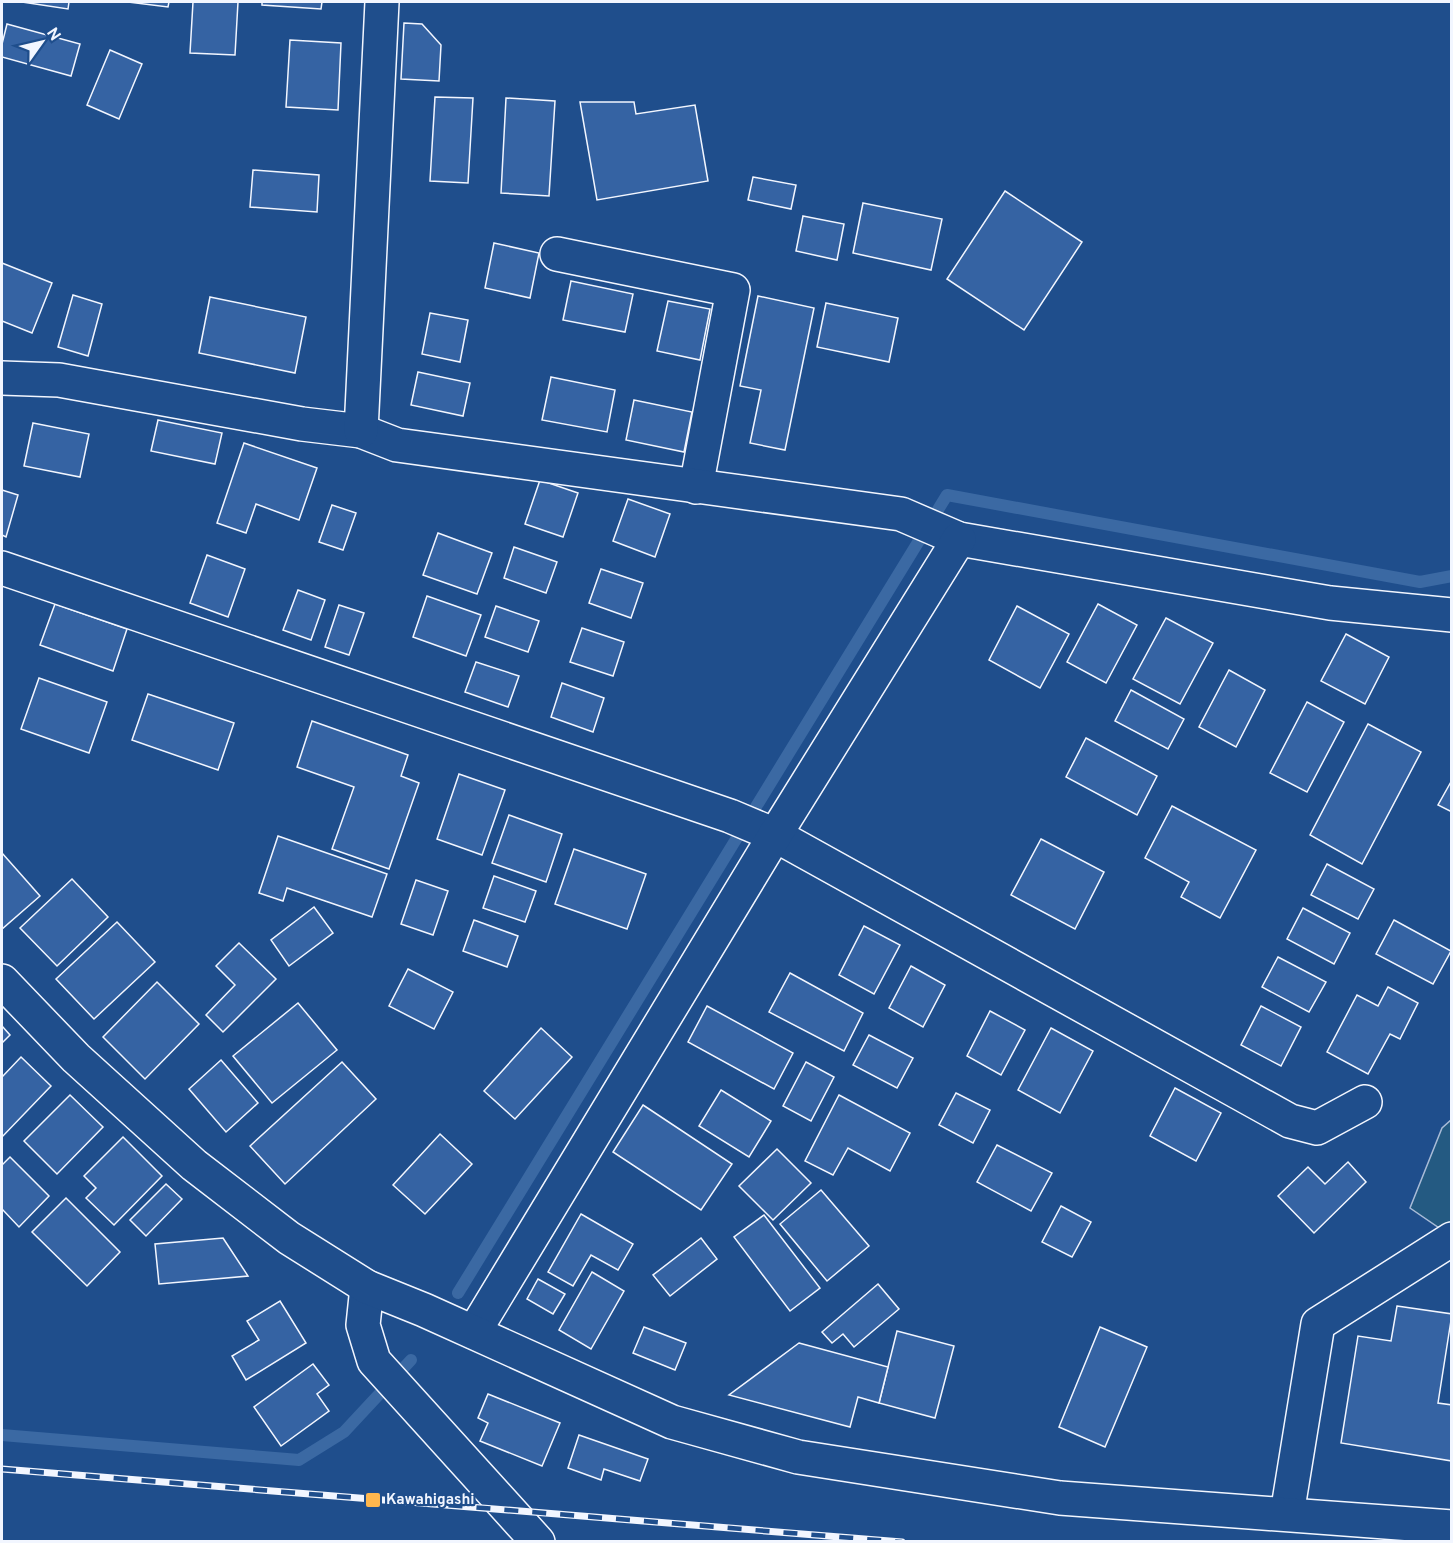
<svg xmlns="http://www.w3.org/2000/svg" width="1453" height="1543" viewBox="0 0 1453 1543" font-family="Overpass,sans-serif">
<rect width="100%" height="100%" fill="#1f4e8c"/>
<polygon fill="#245a82" stroke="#a8bbd7" stroke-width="1.5" points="1451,1120 1451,1236 1410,1208 1442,1128"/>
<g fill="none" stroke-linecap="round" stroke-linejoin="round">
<g stroke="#3b69a3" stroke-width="12">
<polyline points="458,1293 947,495 1420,582 1452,576"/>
<polyline points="2,1435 299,1460 344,1432 411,1360"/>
</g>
</g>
<g fill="#3563a3" stroke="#f2f6ff" stroke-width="1.5">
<polygon points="22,2 69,2 68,9"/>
<polygon points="128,2 169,2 168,7"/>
<polygon points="193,2 238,2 235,55 190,53"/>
<polygon points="262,2 322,2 321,9 262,5"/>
<polygon points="404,23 422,24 441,45 439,81 401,79"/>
<polygon points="7,24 80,44 71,76 2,57 2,44"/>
<polygon points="290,40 341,43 338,110 286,107"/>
<polygon points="110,50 142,64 119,119 87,105"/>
<polygon points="435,97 473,98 468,183 430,181"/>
<polygon points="506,98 555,101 549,196 501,193"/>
<polygon points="580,102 634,102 636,114 695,105 708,181 597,200"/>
<polygon points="253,170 319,175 317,212 250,207"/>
<polygon points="753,177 796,185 791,209 748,200"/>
<polygon points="1005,191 1082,242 1024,330 947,279"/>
<polygon points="863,203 942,219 931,270 853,253"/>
<polygon points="803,216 844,224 837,260 796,251"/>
<polygon points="494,243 539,253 530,298 485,288"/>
<polygon points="2,263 52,283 32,333 2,321"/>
<polygon points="571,281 633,294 625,332 563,320"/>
<polygon points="73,295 102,304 88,356 58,347"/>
<polygon points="758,296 814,308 785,450 750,443 761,390 740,386"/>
<polygon points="210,297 306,317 295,373 199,353"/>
<polygon points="668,301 710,309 700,360 657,351"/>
<polygon points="826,303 898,318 889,362 817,347"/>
<polygon points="430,313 468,320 460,362 422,354"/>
<polygon points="418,372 470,383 463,416 411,405"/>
<polygon points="551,377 615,390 607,432 542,420"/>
<polygon points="634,400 692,412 684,452 626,440"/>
<polygon points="158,420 222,433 215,464 151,451"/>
<polygon points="33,423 89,434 80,477 24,466"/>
<polygon points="244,443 317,468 299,520 256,504 246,533 217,523"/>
<polygon points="540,480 578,493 563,537 525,524"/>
<polygon points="2,490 18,495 6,537 2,535"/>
<polygon points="628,499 670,514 655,557 613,541"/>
<polygon points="332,505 356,513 343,550 319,542"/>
<polygon points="438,533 492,553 477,594 423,575"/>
<polygon points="514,547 557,562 546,593 504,578"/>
<polygon points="207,555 245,569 228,617 190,603"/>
<polygon points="601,569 643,583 631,618 589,603"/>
<polygon points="298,590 325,600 311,640 283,630"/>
<polygon points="427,596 481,615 466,656 413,637"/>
<polygon points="55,604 127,629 113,671 40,645"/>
<polygon points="1098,604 1137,625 1106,683 1067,662"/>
<polygon points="339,605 364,613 349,655 325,647"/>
<polygon points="496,606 539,621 528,652 485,637"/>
<polygon points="1017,606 1069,634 1040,688 989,660"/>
<polygon points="1166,618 1213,643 1180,704 1133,679"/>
<polygon points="582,628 624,642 613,676 570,662"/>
<polygon points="1346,634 1389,657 1365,704 1321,681"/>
<polygon points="476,662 519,676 508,707 465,692"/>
<polygon points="1229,670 1265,690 1236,747 1199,727"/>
<polygon points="39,678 107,702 89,753 21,729"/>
<polygon points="562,683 604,698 593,732 551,717"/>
<polygon points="1131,690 1184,719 1168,749 1115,721"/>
<polygon points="148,694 234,723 218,770 132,740"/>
<polygon points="1307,702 1344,722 1307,792 1270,773"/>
<polygon points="312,721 408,755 401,776 419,783 389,869 332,849 354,787 297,767"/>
<polygon points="1368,724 1421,752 1362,864 1310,835"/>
<polygon points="1086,738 1157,776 1137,815 1066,777"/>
<polygon points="459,774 505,790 482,855 437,839"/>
<polygon points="1452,780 1452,812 1438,805"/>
<polygon points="1172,806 1256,850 1220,918 1181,897 1189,882 1145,858"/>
<polygon points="509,815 562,834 546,882 492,863"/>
<polygon points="278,836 387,874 372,917 287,888 283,901 259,893"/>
<polygon points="1041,839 1104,872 1075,929 1011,895"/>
<polygon points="574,849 646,874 627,929 555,904"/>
<polygon points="2,853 40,896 2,929"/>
<polygon points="1327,864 1374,889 1358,919 1311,895"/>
<polygon points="494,876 536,891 525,922 483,908"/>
<polygon points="72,879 108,917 57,966 20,928"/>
<polygon points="416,880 448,891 433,935 401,924"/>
<polygon points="314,907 333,933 289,966 271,940"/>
<polygon points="1303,908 1350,933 1334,964 1287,939"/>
<polygon points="474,920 518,936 507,967 463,951"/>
<polygon points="1394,920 1451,951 1433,984 1376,954"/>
<polygon points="117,922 155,962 94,1019 56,979"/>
<polygon points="864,926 900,945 874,994 839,975"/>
<polygon points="239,943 276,979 223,1032 206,1015 235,985 216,966"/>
<polygon points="1278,957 1326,982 1309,1012 1262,987"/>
<polygon points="911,966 945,985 923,1027 889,1008"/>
<polygon points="408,969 453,992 434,1029 389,1006"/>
<polygon points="790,973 863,1013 844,1051 769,1012"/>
<polygon points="157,982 199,1024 145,1079 103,1037"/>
<polygon points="1388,987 1418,1003 1400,1039 1390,1034 1368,1074 1327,1052 1357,995 1378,1006"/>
<polygon points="298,1003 337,1050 272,1103 233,1056"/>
<polygon points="707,1006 793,1053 774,1089 688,1042"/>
<polygon points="1261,1006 1301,1027 1281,1066 1241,1045"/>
<polygon points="990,1011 1025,1030 1001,1075 967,1056"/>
<polygon points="2,1026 10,1035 2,1043"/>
<polygon points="541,1028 572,1057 515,1119 484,1091"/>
<polygon points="1051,1028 1093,1051 1060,1113 1018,1090"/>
<polygon points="869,1035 913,1058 897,1088 853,1065"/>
<polygon points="21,1057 51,1086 2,1137 2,1077"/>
<polygon points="221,1060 258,1103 226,1132 189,1089"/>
<polygon points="342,1062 376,1099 285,1184 250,1146"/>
<polygon points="806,1062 834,1077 811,1121 783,1106"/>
<polygon points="1175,1088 1221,1113 1196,1161 1150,1136"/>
<polygon points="721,1090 771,1121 749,1157 699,1126"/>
<polygon points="956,1093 990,1110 973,1143 939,1125"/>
<polygon points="70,1095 103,1127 57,1174 24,1141"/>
<polygon points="839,1095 910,1133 890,1171 848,1148 833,1175 805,1161"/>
<polygon points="643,1105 732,1164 701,1210 613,1152"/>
<polygon points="440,1134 472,1164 425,1214 393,1185"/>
<polygon points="123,1137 162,1176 114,1225 86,1198 96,1188 84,1176"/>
<polygon points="997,1145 1052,1173 1031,1211 977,1182"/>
<polygon points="777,1149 811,1183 773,1220 739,1186"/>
<polygon points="10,1157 49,1196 19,1227 2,1209 2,1165"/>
<polygon points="1348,1162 1366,1182 1314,1233 1278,1196 1308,1167 1325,1184"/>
<polygon points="166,1184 182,1199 146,1236 130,1220"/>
<polygon points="821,1190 869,1246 827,1281 780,1224"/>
<polygon points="66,1198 120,1252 87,1286 32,1232"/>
<polygon points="1061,1206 1091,1222 1072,1257 1042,1242"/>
<polygon points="581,1214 633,1244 618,1270 591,1255 573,1286 548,1272"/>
<polygon points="764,1215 820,1288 790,1311 734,1237"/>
<polygon points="223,1238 248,1276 159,1284 155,1244"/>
<polygon points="701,1238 717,1259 670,1296 653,1275"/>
<polygon points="592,1272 624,1291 591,1349 559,1330"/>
<polygon points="538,1279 565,1294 553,1314 527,1299"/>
<polygon points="878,1284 899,1309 854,1347 843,1334 832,1343 822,1332"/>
<polygon points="280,1301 306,1343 246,1380 232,1356 259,1340 247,1321"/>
<polygon points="1397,1306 1452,1314 1438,1403 1452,1405 1452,1461 1341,1443 1358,1336 1391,1341"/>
<polygon points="644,1327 686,1343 675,1370 633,1353"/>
<polygon points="1100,1327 1147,1347 1105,1447 1059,1427"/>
<polygon points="897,1331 954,1346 935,1418 879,1403"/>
<polygon points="799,1343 888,1367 879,1403 858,1397 850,1427 729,1395"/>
<polygon points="313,1364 329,1385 317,1394 329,1411 281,1446 254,1407"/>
<polygon points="488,1394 560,1423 542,1466 480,1441 488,1423 478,1418"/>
<polygon points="579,1435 648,1459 640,1481 604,1469 601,1480 568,1468"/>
</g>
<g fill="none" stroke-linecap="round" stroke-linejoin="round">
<defs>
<g id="minor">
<polyline points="557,254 733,290 696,487"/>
<polyline points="2,378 59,380 302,424 361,431 397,445 901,514 959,539 1330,603 1452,615"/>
<polyline points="361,431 382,2"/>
<polyline points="2,568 730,816 775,835 1290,1121 1317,1128 1365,1102"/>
<polyline points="367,1287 363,1325 374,1361 538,1542"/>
<polyline points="474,1332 775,835 959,539"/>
<polyline points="1287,1514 1318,1324 1452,1239"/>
</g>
<polyline id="tertiary" points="2,981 76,1058 194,1165 289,1238 367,1287 424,1310 672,1422 798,1457 1060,1498 1452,1527"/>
</defs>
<use href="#minor" stroke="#f2f6ff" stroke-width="36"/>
<use href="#tertiary" stroke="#f2f6ff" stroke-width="36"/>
<use href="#minor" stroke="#1f4e8c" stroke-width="33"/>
<use href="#tertiary" stroke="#1f4e8c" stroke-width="33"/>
<defs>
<polyline id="rail" points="2,1469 902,1542"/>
</defs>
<use href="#rail" stroke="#f2f6ff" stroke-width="7"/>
<use href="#rail" stroke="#1f4e8c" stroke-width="4.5" stroke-dasharray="14" stroke-linecap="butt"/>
</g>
<rect fill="#ffb74d" stroke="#1f4e8c" stroke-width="2" x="365" y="1492" width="16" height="16" rx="3"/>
<g text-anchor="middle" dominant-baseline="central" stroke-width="4.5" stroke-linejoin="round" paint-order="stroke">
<g font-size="15" font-weight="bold" fill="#f2f6ff" stroke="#1f4e8c" text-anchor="start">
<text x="386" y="1500">Kawahigashi</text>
</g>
</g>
<rect width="1453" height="1543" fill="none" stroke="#f2f6ff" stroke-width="6"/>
<g transform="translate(42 42) rotate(56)" stroke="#1f4e8c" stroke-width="4.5" paint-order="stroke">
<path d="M0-4.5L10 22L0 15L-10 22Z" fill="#f2f6ff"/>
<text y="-9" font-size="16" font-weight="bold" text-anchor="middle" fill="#f2f6ff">N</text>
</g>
</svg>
